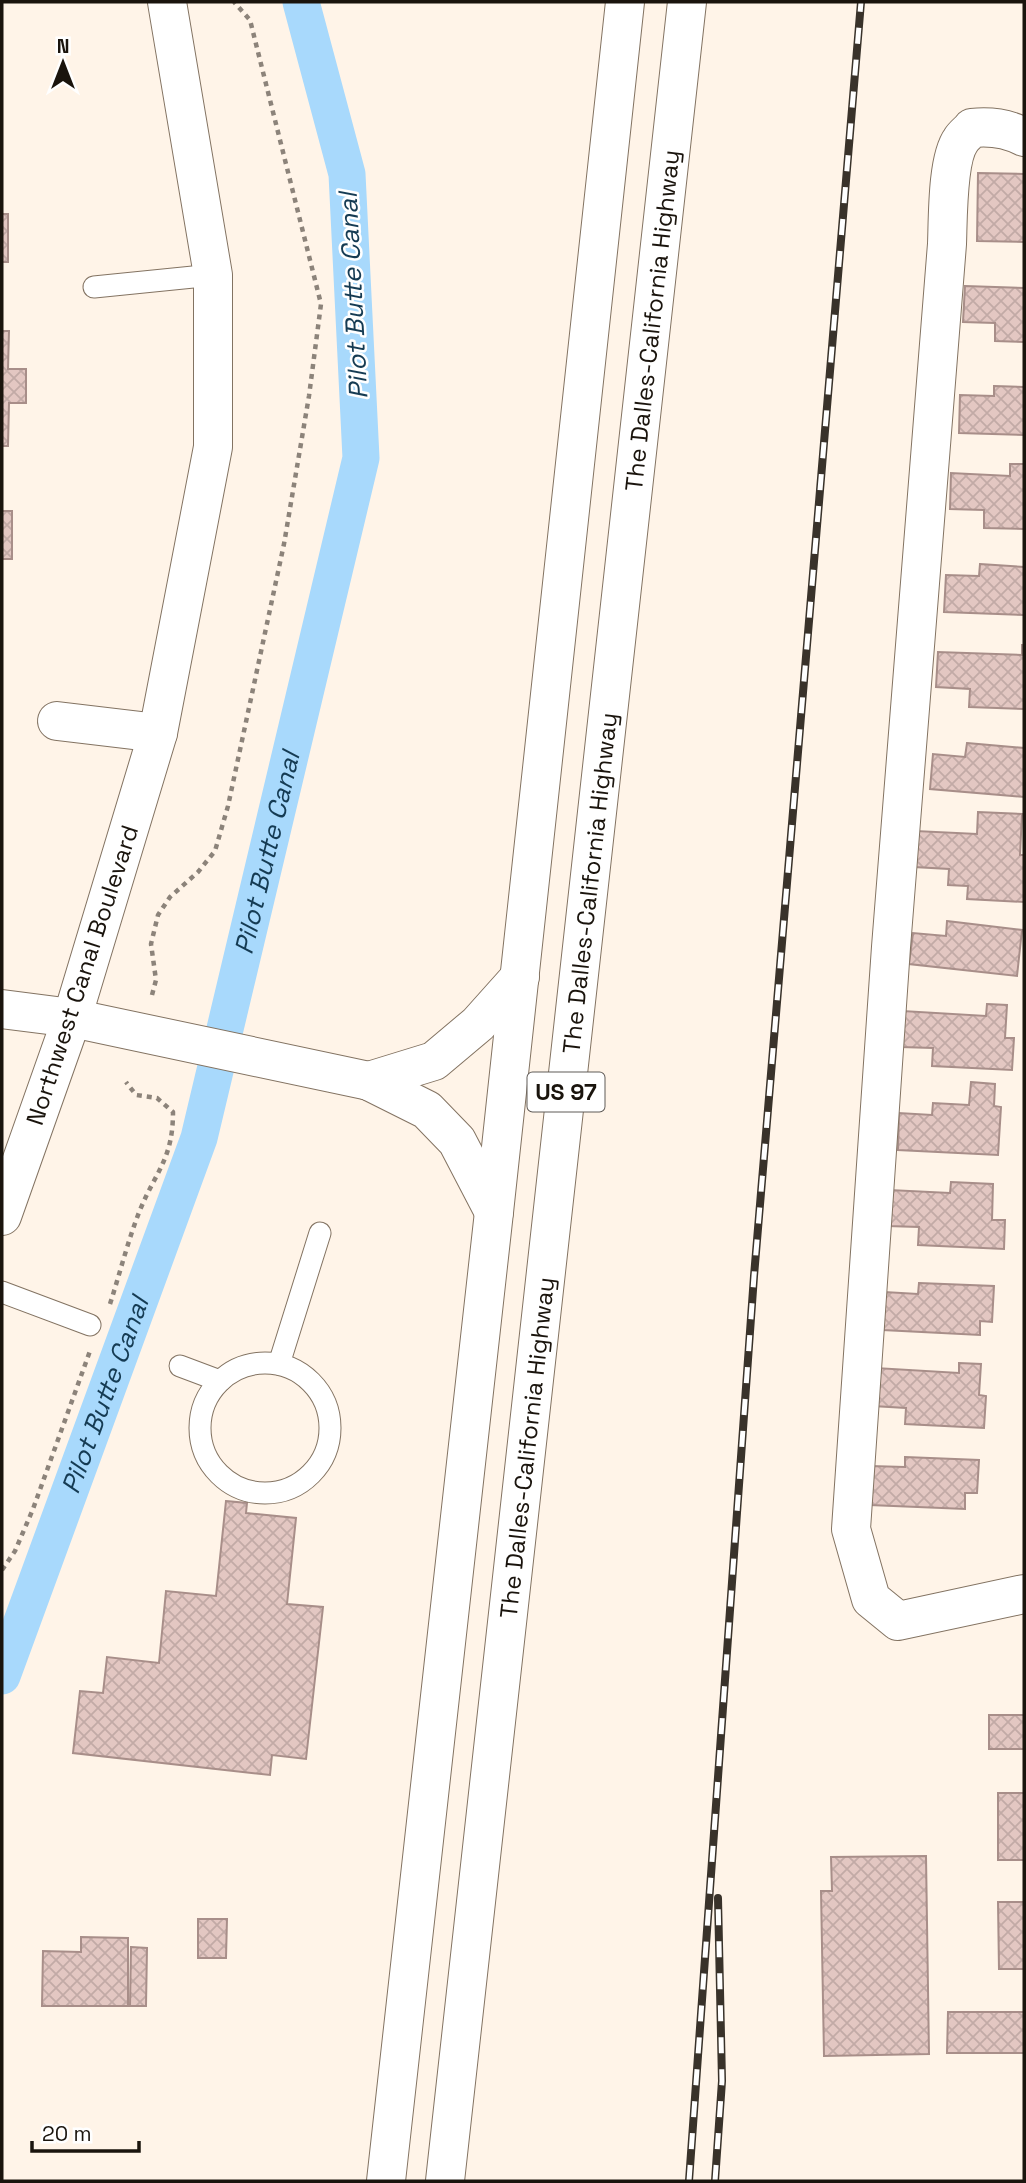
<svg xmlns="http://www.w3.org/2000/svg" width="1026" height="2183" viewBox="0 0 1026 2183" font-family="'Space Grotesk',sans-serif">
<defs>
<pattern id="building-cross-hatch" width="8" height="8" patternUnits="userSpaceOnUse" patternTransform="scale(1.75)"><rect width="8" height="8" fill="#e3c7c2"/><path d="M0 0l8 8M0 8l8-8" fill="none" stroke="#c2aaa6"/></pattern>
</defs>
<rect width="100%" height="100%" fill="#fff4e8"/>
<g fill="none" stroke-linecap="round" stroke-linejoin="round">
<path stroke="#a8d9fc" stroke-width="37" id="s1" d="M 2,1676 L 199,1138 L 361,458 L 347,174 L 301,2"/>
</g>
<g fill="url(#building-cross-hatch)" stroke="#a88e89" stroke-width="2">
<polygon points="978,173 1024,174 1024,242 977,241"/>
<rect x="2" y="214" width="6" height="48"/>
<polygon points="965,286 1024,288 1024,342 995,341 995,323 963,322"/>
<polygon points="2,331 9,331 8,369 26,369 26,403 9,403 8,446 2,446"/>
<polygon points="994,386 1024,387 1024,435 959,433 960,395 994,396"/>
<polygon points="1010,464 1024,464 1024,529 984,528 984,510 950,509 951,473 1010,476"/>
<rect x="2" y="511" width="10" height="48"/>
<polygon points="980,564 1024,567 1024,615 944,612 946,575 979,576"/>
<polygon points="1022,645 1024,645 1024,709 969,707 970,689 936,687 938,652 1022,655"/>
<polygon points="967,743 1024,748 1024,797 930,789 933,754 965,757"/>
<polygon points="978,812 1022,814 1020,855 1024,855 1024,902 967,899 968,886 948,885 949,869 914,867 916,831 977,834"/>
<polygon points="947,921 1022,930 1017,976 909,964 913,933 946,936"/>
<polygon points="987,1004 1007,1005 1005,1038 1014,1038 1012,1070 932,1066 933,1048 901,1047 903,1011 986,1016"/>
<polygon points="971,1082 995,1084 994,1106 1001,1107 998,1155 898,1150 899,1113 932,1115 933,1103 969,1105"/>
<polygon points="951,1182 993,1184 992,1220 1005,1220 1004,1249 918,1245 919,1227 888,1226 890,1190 950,1193"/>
<polygon points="919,1283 994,1286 992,1322 980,1321 980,1335 883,1330 885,1292 918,1294"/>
<polygon points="959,1363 981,1364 979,1395 986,1396 984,1428 905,1424 906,1408 873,1406 876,1368 959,1373"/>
<polygon points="905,1457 979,1460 977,1493 965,1493 965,1509 870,1505 871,1466 905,1467"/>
<polygon points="226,1501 247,1503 246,1513 296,1518 287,1604 323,1607 306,1759 272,1755 270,1775 73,1753 80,1691 103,1693 107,1657 159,1663 166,1591 216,1596"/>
<rect x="989" y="1715" width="35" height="34"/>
<rect x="998" y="1793" width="26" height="67"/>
<polygon points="926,1856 929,2054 824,2056 821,1891 832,1891 831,1857"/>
<polygon points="998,1902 1024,1902 1024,1969 999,1969"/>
<polygon points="198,1919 227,1919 226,1958 198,1958"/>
<polygon points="81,1937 128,1938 128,2006 42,2006 43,1951 81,1952"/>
<polygon points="131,1947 147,1948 146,2006 130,2006"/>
<polygon points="948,2012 1024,2012 1024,2053 947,2053"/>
</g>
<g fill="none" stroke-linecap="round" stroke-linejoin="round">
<defs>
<g id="lane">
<polyline points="94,287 213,275"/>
<polyline points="2,1292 90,1325"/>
<circle cx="265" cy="1428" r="65"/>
<polyline points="279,1364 320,1233"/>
<polyline points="180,1366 220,1381"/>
</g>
<g id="street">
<path d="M 1024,137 C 1007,128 991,126 972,128 C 969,132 964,135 961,140 C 947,159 948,219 947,244 L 891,947 L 851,1529 L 871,1599 L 898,1621 L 1024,1594"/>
<polyline points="57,721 158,733"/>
<polyline points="2,1216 72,1018"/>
</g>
<g id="secondary">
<polyline points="2,1009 72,1018 369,1081"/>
<polyline points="72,1018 158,733 213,447 213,275 167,2"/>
</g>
<g id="highway">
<polyline points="369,1081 434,1061 478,1024 520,977"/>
<polyline points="369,1081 427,1110 457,1141 494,1212"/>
<polyline points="386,2181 494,1212 625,2"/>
<path id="s2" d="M 445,2181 L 687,2"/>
</g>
</defs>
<use href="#lane" stroke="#837362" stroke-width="23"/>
<use href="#street" stroke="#837362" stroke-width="40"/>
<use href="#secondary" stroke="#837362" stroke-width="40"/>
<use href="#highway" stroke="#837362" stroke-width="40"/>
<g stroke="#8c837a" stroke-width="4.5" stroke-dasharray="5 5" stroke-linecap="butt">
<polyline points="152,995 156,980 151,944 158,915 170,897 198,872 215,851 228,806 284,544 309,396 321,304 250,20 234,2"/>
<path d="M 110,1304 C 120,1273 128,1240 140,1210 C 156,1171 173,1159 173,1112 L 157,1098 L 136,1095 L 126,1082"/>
<polyline points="2,1570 15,1551 33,1509 90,1351"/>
</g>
<use href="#lane" stroke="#fff" stroke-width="21"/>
<use href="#street" stroke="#fff" stroke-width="38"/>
<use href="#secondary" stroke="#fff" stroke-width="38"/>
<use href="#highway" stroke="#fff" stroke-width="38"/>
<defs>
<g id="rail">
<polyline points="689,2181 754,1276 861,2"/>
<polyline points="715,2181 722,2081 718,1898"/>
</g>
</defs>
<use href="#rail" stroke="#39322a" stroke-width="8"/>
<use href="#rail" stroke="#fff" stroke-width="5" stroke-dasharray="16" stroke-linecap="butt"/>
</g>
<g text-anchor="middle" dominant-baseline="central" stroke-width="5" stroke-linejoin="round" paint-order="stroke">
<rect fill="#fff" stroke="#5f5a56" stroke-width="2" x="527.5" y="1072.5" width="77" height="39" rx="5"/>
<g font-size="23" font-weight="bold" fill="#1a140d">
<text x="566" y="1092">US 97</text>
</g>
<g font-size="24" fill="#1a140d" stroke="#fff">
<text stroke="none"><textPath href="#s2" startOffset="1872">The Dalles-California Highway</textPath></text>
<text stroke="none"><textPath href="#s2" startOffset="1306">The Dalles-California Highway</textPath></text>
<text transform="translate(82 975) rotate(-72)">Northwest Canal Boulevard</text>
<text stroke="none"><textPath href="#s2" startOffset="738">The Dalles-California Highway</textPath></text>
</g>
<g font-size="26" font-style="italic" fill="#153b53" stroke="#fff">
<text transform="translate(353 296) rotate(-93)">Pilot Butte Canal</text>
<text stroke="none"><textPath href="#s1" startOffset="866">Pilot Butte Canal</textPath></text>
<text stroke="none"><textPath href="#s1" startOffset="299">Pilot Butte Canal</textPath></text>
</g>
</g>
<rect width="1026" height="2183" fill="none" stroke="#1a140d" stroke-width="7"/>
<g transform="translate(63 63)" stroke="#ffffff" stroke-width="5" paint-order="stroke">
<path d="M0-5L12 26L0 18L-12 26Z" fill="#1a140d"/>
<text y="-10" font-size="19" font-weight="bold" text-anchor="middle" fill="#1a140d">N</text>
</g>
<path d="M32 2141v10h107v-10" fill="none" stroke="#1a140d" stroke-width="3.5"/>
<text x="42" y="2141" font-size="21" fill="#1a140d" stroke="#ffffff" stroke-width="5" paint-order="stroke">20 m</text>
</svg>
